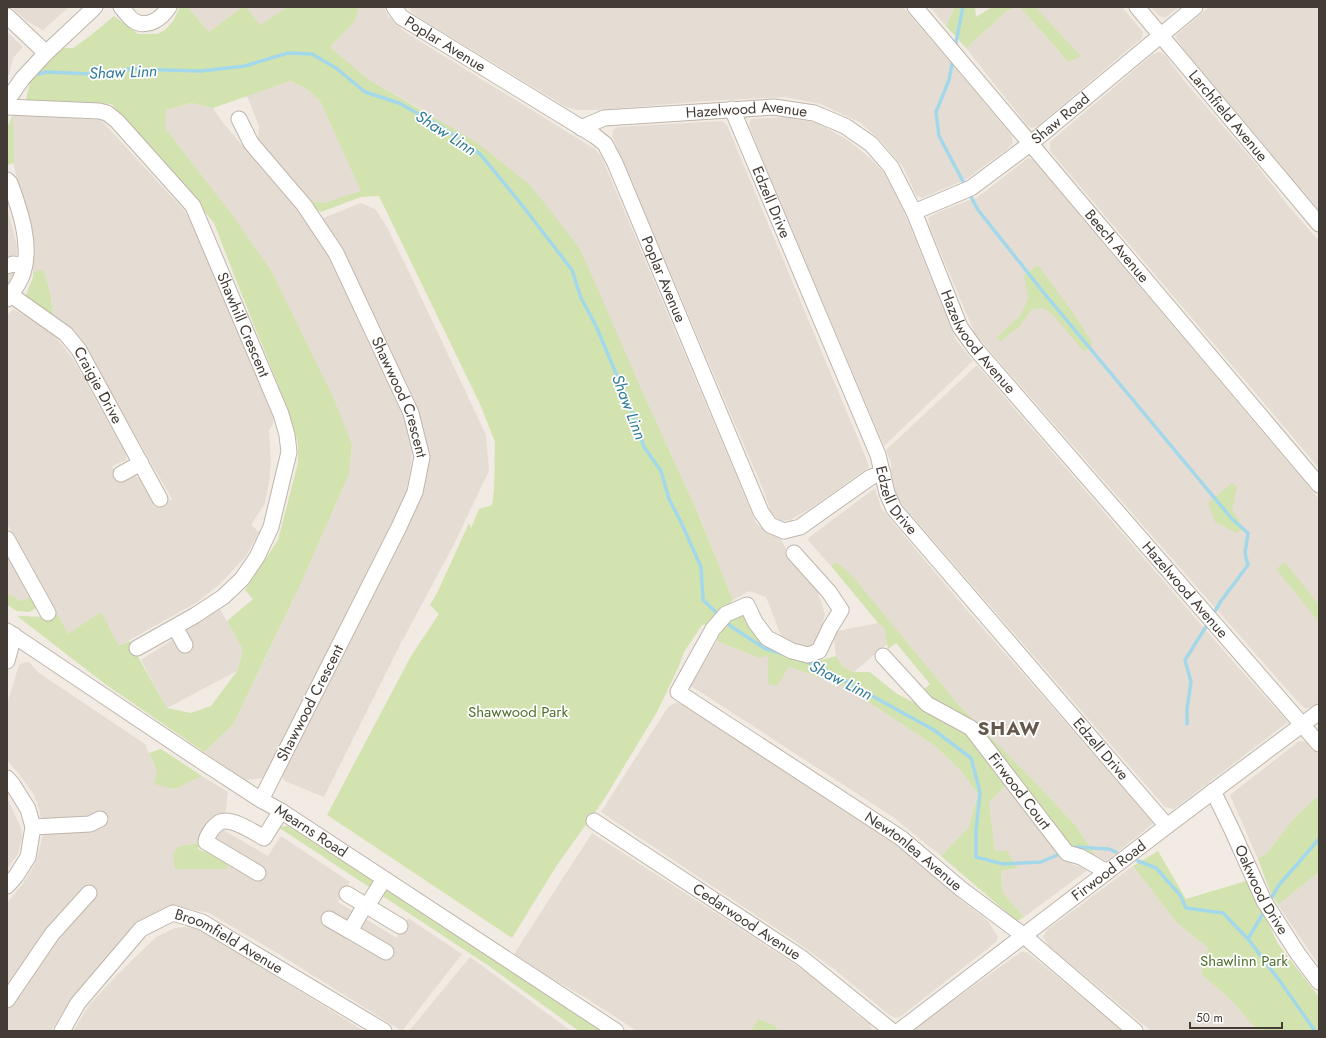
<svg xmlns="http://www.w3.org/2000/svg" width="1326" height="1038" viewBox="0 0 1326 1038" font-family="Jost,sans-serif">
<rect width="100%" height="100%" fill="#f1ebe4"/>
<g fill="#e5ddd3">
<polygon points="11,7 69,7 43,30 27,21"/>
<polygon points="188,7 242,7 209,32"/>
<polygon points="246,7 287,7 260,25"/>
<polygon points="359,7 384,7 388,16 405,32 595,149 602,158 756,523 766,532 781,539 793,563 817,590 825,614 818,644 803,650 783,641 766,597 749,591 733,600 696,509 639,384 421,109 368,79 330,47 355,21"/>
<polygon points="408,7 903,7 1011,134 1013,143 1006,150 965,180 922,198 916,195 903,167 882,142 861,123 821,104 784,97 706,101 596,110 578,110 566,107 415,15"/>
<polygon points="930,7 955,7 946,26"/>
<polygon points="1020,7 1064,58 1041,14 1035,7 1122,7 1143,32 1142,38 1039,125 1032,128 1027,125 966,48 1008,10"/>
<polygon points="1151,7 1179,7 1165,18 1159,16"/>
<polygon points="1209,7 1319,7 1319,210 1184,50 1175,36"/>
<polygon points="7,32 23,47 13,58 9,75 7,76"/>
<polygon points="1160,52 1164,54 1186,83 1255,163 1290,208 1319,241 1319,468 1050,151 1050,142 1153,54"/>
<polygon points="291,81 308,90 320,101 362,192 323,203 312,201 258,140 259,126 247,96"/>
<polygon points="191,103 213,108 224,124 304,218 333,258 405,413 412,441 411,465 406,493 354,604 277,755 263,778 246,780 204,752 233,725 266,657 302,581 349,474 352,445 271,272 233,216 164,128 166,110"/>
<polygon points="13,115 101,120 192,219 273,415 273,424 269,430 271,461 269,482 265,503 251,525 259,532 246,556 221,583 199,601 119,646 67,634 30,563 7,524 7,316 13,309 29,318 57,338 74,361 126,454 126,460 112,466 122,482 135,476 139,478 155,508 172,499 81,341 53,317 51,296 41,270 33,272 28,232 13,161"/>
<polygon points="785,117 817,123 848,140 871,159 891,180 956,340 973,361 884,446 769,175 749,125 751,119"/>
<polygon points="722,121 727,125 866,458 869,467 811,508 790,520 780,521 771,512 764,492 612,136 613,130 618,127"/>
<polygon points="1028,158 1033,160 1319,499 1319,702 1312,708 1305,708 1297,701 975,334 930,228 928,218 938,212 978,197"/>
<polygon points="361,203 375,209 387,227 410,274 486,435 489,471 452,548 402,641 324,797 285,781 282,776 349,640 427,454 426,442 409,398 321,219"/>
<polygon points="7,207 17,246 16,265 13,279 7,286"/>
<polygon points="977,365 1237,666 1288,722 1174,809 1165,807 899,501 893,486 891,463 886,450"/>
<polygon points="875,488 881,508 891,520 966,609 1154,823 1106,861 1095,855 1076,826 1033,780 958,704 844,568 836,562 831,566 807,539"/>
<polygon points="7,554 31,597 21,601 7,593"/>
<polygon points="220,609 242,648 242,655 237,671 167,708 141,660"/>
<polygon points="878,623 884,628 887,644 854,672 842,666 836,656 833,632"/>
<polygon points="717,641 759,658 768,655 777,685 789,667 844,686 935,746 962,772 978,793 969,827 941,856 893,817 691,686"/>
<polygon points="25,662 29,662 39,673 145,744 157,771 175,789 202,776 228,792 226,810 199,843 179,846 228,863 204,852 218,827 268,856 281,836 350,882 338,902 397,938 408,918 462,954 402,1031 277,953 209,913 185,908 169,909 149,917 105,959 71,1000 51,1031 7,1031 7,903 22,885 36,862 43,834 40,812 34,795 19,774 7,760 7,704 19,665"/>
<polygon points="675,703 683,704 895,841 961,900 988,921 998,937 996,942 900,1017 895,1018 888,1014 834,969 798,943 601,812 668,707"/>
<polygon points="1299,741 1308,742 1319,755 1319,795 1296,816 1267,853 1258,859 1230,795"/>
<polygon points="1007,785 1065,858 1073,865 1089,869 1024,917 1003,893 1001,871 1017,868 995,851 989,802"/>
<polygon points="7,798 21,828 22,837 18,854 7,869"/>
<polygon points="592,833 793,963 814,978 857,1015 870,1024 872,1031 779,1031 774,1025 758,1019 751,1031 637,1031 589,1000 530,966 514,954"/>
<polygon points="1133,866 1176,922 1208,948 1201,974 1230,999 1258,1031 1151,1031 1049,946 1043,937 1047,930"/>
<polygon points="1319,872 1319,965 1278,905"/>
<polygon points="194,926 225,944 364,1031 73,1031 90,1004 118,974 156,937 175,928"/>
<polygon points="1021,952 1027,952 1123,1031 910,1031"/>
<polygon points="470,957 571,1031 409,1031"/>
</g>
<g fill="#d3e3af">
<polygon points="180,7 188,7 209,32 242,7 246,7 260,25 287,7 359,7 355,21 330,47 368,79 476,142 530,185 575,242 582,253 639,384 696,509 733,600 710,624 702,625 684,652 679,666 657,712 603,801 557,865 512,938 327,815 411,656 439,614 430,605 438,591 469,523 471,528 479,509 492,505 494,491 495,442 480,404 379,196 361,197 321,212 315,208 312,201 323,203 361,191 320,101 308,90 291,81 213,108 191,103 166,110 165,128 233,216 272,272 334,399 352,445 349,474 302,581 233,725 204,752 105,684 17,616 47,617 56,612 68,634 101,612 119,646 129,641 167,708 191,713 211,706 237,671 242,655 242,648 227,621 253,599 245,590 278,540 298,463 298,443 282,395 234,275 214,223 149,146 127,125 112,104 26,100 30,81 60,48 73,48 90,36 114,16 138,34 157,34 165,30 173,21"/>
<polygon points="955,7 975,7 976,17 992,7 1035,7 1081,56 1068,62 1020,7 1008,10 966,48 946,26"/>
<polygon points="13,115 14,163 7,165 7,128"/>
<polygon points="1038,265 1076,317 1093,344 1084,352 1052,314 1043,308 1032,309 1019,327 1001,341 996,338 1021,315 1028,298 1024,275"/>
<polygon points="41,270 44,272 51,296 53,317 25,298 33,277 33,272"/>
<polygon points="1232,483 1237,487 1232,509 1244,529 1237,533 1215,522 1208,503"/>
<polygon points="836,562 844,568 854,578 958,704 1033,780 1076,826 1095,855 1088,856 1068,845 973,725 933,704 922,691 930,684 896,643 888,649 884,628 878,623 831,566"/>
<polygon points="1285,562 1319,605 1319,622 1276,569"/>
<polygon points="7,593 21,601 31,597 38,607 29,612 17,611 7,605"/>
<path d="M 745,614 L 758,638 L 777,649 L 817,661 L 836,656 L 842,666 L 854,672 L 870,672 L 897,694 L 917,704 L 929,714 L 968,734 L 1007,785 L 989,802 L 995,851 L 1007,851 L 1017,868 L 1001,871 L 1003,893 L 1024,917 L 1017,921 L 941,856 L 969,827 L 978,794 L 962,772 L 935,746 L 844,686 L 789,667 L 777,686 L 768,684 L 768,656 L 759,658 L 717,641 C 724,626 729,619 745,614 Z"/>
<polygon points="161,749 202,776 175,789 154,784 157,771 149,753"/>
<polygon points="1319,795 1319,872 1278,905 1271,894 1258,859 1267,853 1296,816"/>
<polygon points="288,826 514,970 606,1031 579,1031 489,966 278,827"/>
<polygon points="199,843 198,849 228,863 227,869 175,869 173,853 179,846"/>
<polygon points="1158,851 1186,899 1246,881 1260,906 1278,944 1319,997 1319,1031 1258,1031 1230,999 1201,974 1208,948 1176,922 1133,866"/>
<polygon points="758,1019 774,1025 779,1031 751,1031"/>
</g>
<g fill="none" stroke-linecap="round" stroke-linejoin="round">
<g stroke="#a3d8eb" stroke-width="3.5">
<polyline points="955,47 963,7"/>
<polyline points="953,59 949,80 936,112 939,136 966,187"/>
<polyline points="39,74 46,72 93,74 129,69 201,71 245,66 288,53 312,54 336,68 365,92 399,103 440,126 480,154 518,200 572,270 581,298 596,326 632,411 644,447 661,471 669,499 681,522 701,567 703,600 719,615"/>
<polyline points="969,193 978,210 1044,293 1232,519 1248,533 1245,553 1248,565 1221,601 1212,616"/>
<polyline points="725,621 732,627 764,648 783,654"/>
<polyline points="804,661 816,665 934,730 971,758 980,792 976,831 976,857 1003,864 1041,862 1062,853"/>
<polyline points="1187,724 1187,709 1191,682 1185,660 1209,622"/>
<polyline points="1071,849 1075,847 1109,849 1116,852"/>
<polyline points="1138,861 1156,868 1180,895 1186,908 1223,913 1248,939 1282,984 1315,1031"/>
<polyline points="1269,902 1279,885 1319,839"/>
<polyline points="1248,939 1265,910"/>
</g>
<defs>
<g id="minor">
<path d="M 121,7 C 125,11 129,18 134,21 C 148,29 162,18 169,7"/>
<path id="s1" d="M 394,7 L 401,17 L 595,136 L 605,144 L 615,163 L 761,512 L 770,525 L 784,531 L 800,527 L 871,477 L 883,473"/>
<path id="s2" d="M 915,7 L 1319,485"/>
<path id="s3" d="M 1137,7 L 1319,224"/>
<polyline points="7,16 46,53"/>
<polyline points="7,101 22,79 46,53 95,7"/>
<path id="s4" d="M 7,107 L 99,111 L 107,113 L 117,121 L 193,206 L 281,414 L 287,435 L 289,452 L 271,527 L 257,557 L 242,579 L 223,597 L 194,616 L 137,648"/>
<path id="s5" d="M 732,109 L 878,455 L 887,493 L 894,509 L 1167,826"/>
<path id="s6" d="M 239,119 L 251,143 L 304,205 L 336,253 L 411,413 L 422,457 L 415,492 L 399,527 L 261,800"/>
<path id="s7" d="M 581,128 L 604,118 L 774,107 L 814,113 L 845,126 L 871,144 L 891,167 L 914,212 L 960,327 L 975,348 L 1319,744"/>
<path d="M 7,180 L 10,183 C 20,210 32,244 23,273 C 20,282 13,292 7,299"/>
<path id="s8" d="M 914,212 L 971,188 L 1030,144 L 1195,7"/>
<polyline points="7,266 13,264 24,266"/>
<path id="s9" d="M 11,295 L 66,334 L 79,350 L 160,499"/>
<polyline points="121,474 141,463"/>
<polyline points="7,539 48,613"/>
<path id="s10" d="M 794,553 L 829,592 L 841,610 L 830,628 L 819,651 L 808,655 L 792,651 L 767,638 L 755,622 L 747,605 L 726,614 L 713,629 L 678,692 L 901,838 L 960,888 L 1023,935 L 1135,1031"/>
<polyline points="175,627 185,645"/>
<path id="s11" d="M 7,631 L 195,757 L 261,800 L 281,811 L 616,1031"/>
<path id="s12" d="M 883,656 L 927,704 L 971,728 L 1067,853 L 1081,857 L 1107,872"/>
<polyline points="7,661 14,635"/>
<polyline points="7,778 13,785 28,809 33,827 28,857 16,876 7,886"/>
<path id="s13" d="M 1213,791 L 1232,830 L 1264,901 L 1298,954 L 1319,982"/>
<path id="s14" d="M 594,821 L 802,958 L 892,1031"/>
<polyline points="33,827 90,824 100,819"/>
<path d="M 258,873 L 206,842 C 206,837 210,832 213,828 C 215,826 218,823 220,822 C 232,817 255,833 264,838 L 281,811"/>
<polyline points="347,894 400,926"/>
<polyline points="365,905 350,931 386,952"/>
<polyline points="367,906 384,879"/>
<polyline points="329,919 350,931"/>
<polyline points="7,1000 52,934 89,893"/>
<path id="s15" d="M 62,1031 L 78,1003 L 141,929 L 173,913 L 202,922 L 384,1031"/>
<path id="s16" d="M 899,1031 L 1167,826 L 1319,712"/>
</g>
</defs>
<use href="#minor" stroke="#bfb5ab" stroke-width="17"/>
<use href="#minor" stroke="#fff" stroke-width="15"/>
</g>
<g text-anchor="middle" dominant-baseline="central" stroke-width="3.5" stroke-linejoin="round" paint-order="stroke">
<g font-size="15" fill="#433b35" stroke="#fff">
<text stroke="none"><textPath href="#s1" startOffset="64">Poplar Avenue</textPath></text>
<text stroke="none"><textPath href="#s7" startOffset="168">Hazelwood Avenue</textPath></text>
<text stroke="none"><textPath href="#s3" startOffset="142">Larchfield Avenue</textPath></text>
<text stroke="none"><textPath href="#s8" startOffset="175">Shaw Road</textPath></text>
<text stroke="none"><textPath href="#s5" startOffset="101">Edzell Drive</textPath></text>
<text stroke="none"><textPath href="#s2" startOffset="313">Beech Avenue</textPath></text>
<text stroke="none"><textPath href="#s1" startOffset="400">Poplar Avenue</textPath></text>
<text stroke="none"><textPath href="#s4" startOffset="356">Shawhill Crescent</textPath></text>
<text stroke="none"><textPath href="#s7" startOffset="528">Hazelwood Avenue</textPath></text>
<text stroke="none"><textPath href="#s9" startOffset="128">Craigie Drive</textPath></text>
<text stroke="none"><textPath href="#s6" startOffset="324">Shawwood Crescent</textPath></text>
<text stroke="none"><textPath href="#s5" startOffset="425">Edzell Drive</textPath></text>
<text stroke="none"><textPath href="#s7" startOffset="852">Hazelwood Avenue</textPath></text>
<text transform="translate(310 703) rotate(-63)">Shawwood Crescent</text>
<text stroke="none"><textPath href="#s5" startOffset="749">Edzell Drive</textPath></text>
<text stroke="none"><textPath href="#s12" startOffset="195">Firwood Court</textPath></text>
<text stroke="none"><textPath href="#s11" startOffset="364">Mearns Road</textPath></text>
<text stroke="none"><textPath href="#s10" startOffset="615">Newtonlea Avenue</textPath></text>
<text stroke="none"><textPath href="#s16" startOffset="264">Firwood Road</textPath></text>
<text stroke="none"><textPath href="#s13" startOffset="110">Oakwood Drive</textPath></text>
<text stroke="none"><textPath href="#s14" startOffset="183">Cedarwood Avenue</textPath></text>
<text stroke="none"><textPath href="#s15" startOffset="228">Broomfield Avenue</textPath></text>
</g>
<g font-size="15" fill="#4f712c" stroke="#fff">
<text x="518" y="712">Shawwood Park</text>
<text x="1244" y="961">Shawlinn Park</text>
</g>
<g font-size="16" font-style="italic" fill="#317b99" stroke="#fff">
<text transform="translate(123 72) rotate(-2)">Shaw Linn</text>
<text transform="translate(446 133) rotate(33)">Shaw Linn</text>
<text transform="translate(629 407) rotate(69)">Shaw Linn</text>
<text transform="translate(841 680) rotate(27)">Shaw Linn</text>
</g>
<g font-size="19" font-weight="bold" letter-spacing="1" fill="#65584c" stroke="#fff">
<text x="1009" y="728">SHAW</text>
</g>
</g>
<rect width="1326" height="1038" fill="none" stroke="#433b35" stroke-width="16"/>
<path d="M1190 1022v6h92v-6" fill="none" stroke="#433b35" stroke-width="2"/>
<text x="1196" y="1022" font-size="12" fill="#433b35" stroke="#ffffff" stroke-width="3" paint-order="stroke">50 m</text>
</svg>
